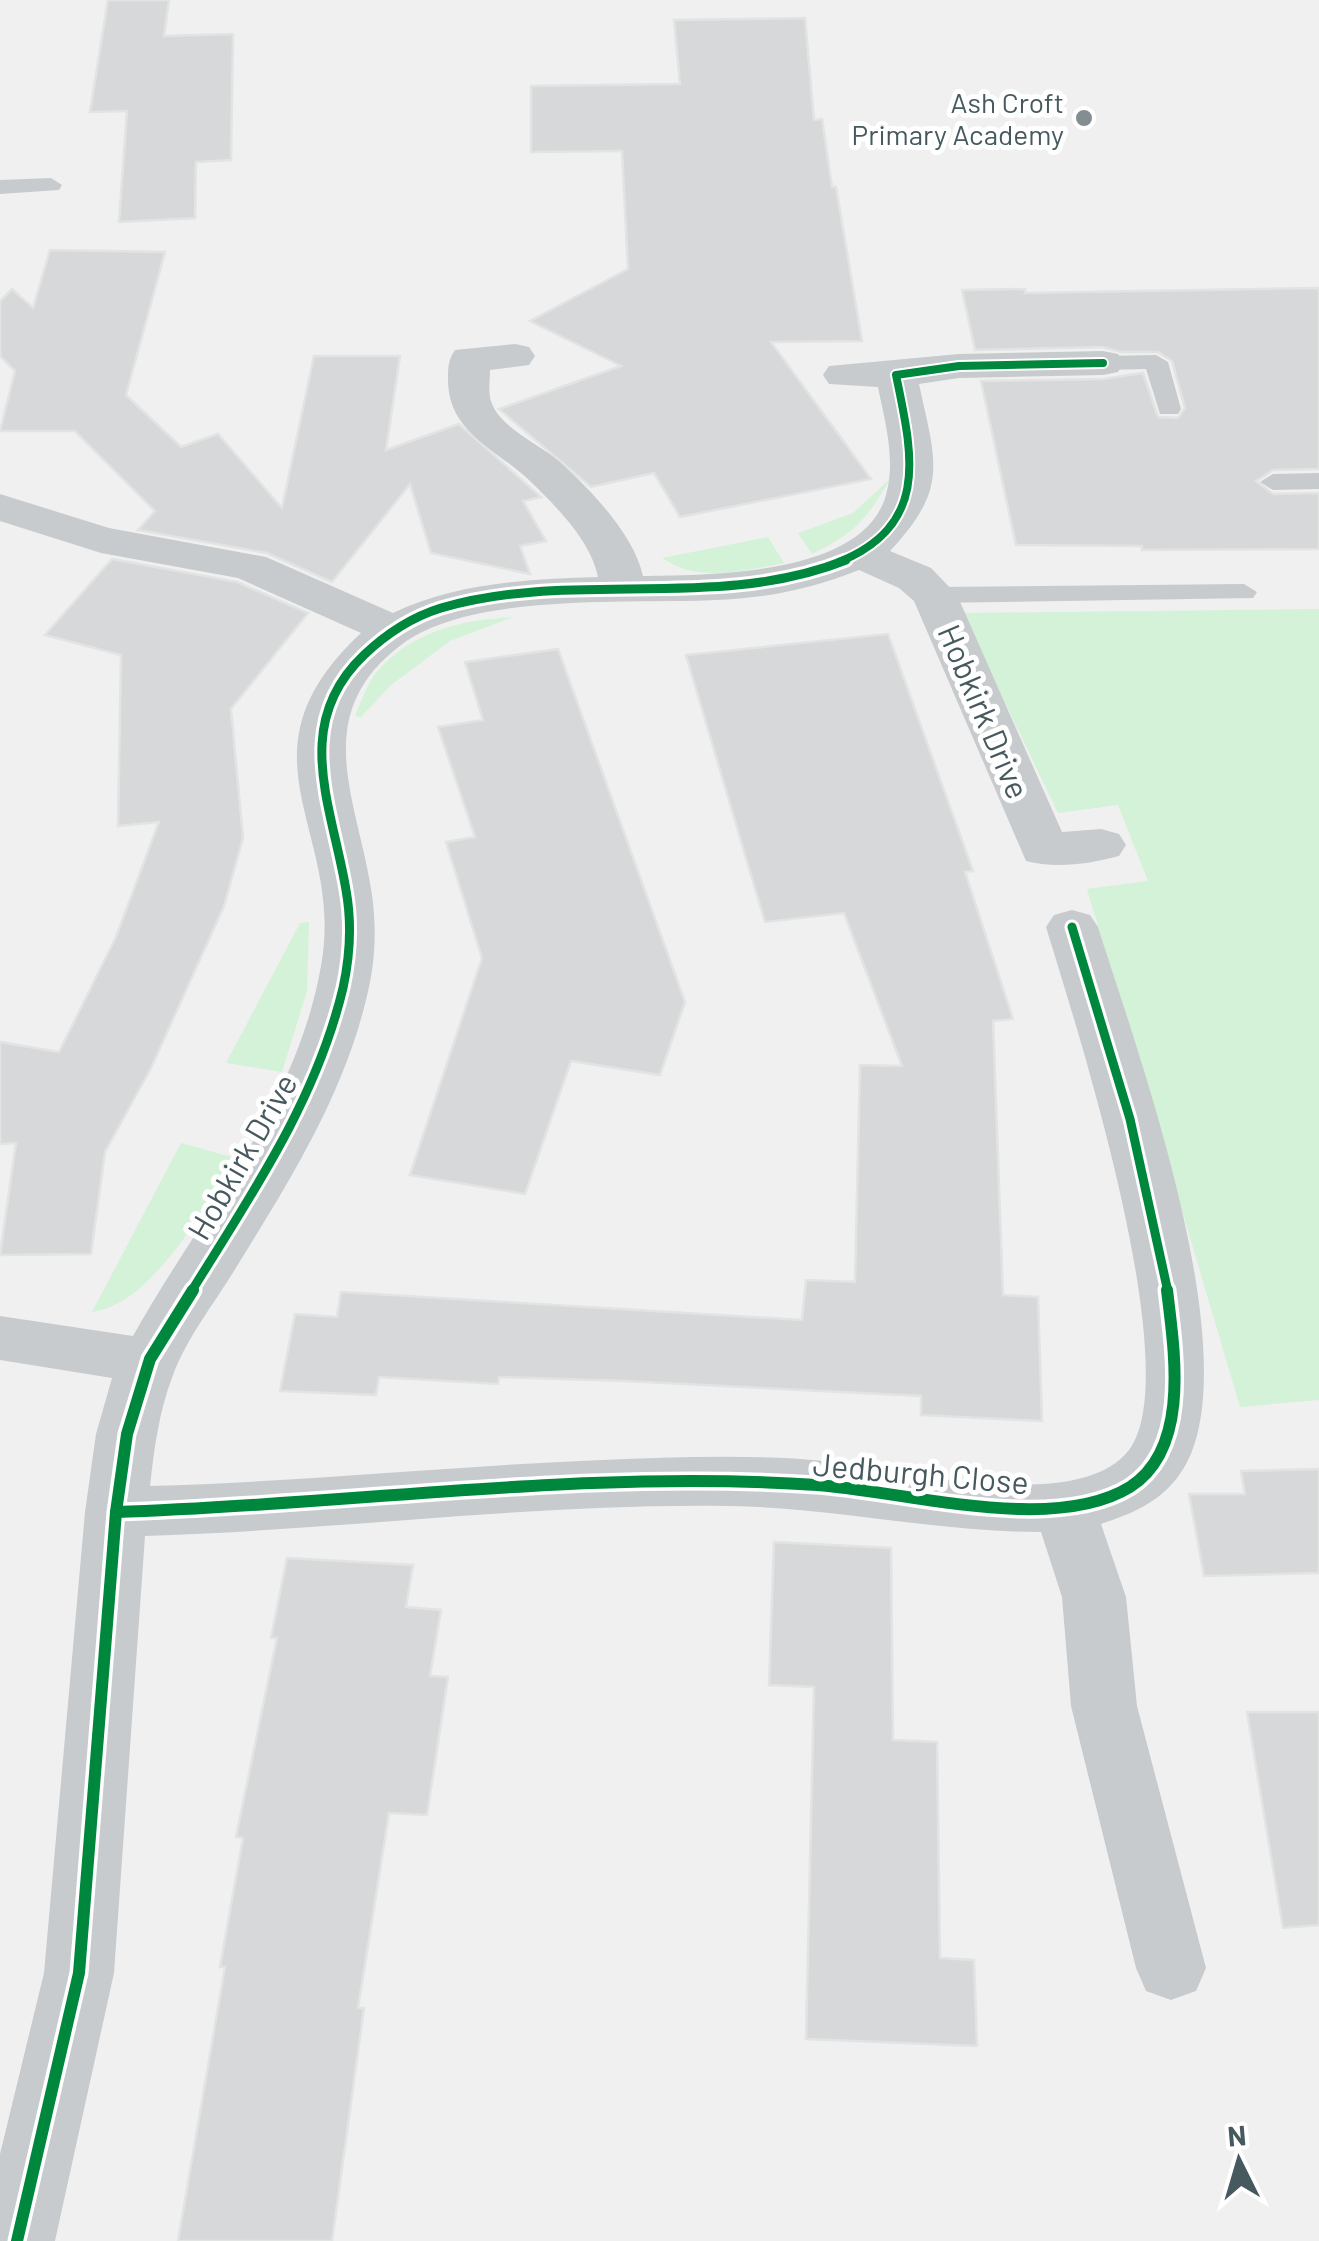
<svg xmlns="http://www.w3.org/2000/svg" width="1319" height="2241" viewBox="0 0 1319 2241" font-family="Barlow,sans-serif">
<rect width="100%" height="100%" fill="#f1f0f0"/>
<g fill="#d3f2d7">
<path d="M 890,479 C 866,520 855,533 812,554 L 798,533 L 853,513 Z"/>
<path d="M 768,537 L 784,563 C 744,571 697,583 662,558 Z"/>
<polygon points="1319,609 1319,1400 1240,1407 1087,889 1148,881 1118,805 1058,813 962,613"/>
<path d="M 513,617 L 450,641 L 391,685 L 361,717 L 355,716 C 361,702 367,684 376,673 C 411,631 461,620 513,617 Z"/>
<polygon points="309,922 307,991 282,1072 226,1063 300,923"/>
<path d="M 181,1143 L 235,1158 C 205,1206 153,1304 92,1312 Z"/>
</g>
<g fill="#d7d8d9" stroke="#e2e3e3" stroke-width="2.5">
<polygon points="108,0 169,0 164,36 233,34 231,160 196,162 195,218 119,222 127,111 90,112"/>
<polygon points="805,18 814,120 822,119 832,187 836,187 862,341 771,342 871,479 680,517 654,473 591,487 499,409 621,366 530,321 628,269 622,151 531,152 531,86 680,84 674,20"/>
<polygon points="50,250 165,252 126,395 181,447 218,434 282,508 314,356 400,356 386,450 459,424 541,497 523,501 546,541 520,546 530,574 431,553 410,484 332,582 267,553 138,530 155,511 75,431 0,431 15,371 0,356 0,301 12,289 33,308"/>
<polygon points="1319,288 1319,469 1273,470 1256,481 1273,494 1319,493 1319,549 1142,550 1142,546 1016,545 981,381 1103,379 1143,373 1158,417 1178,418 1185,408 1172,361 1158,352 1121,352 1103,347 975,350 962,290 1025,289 1025,293"/>
<polygon points="112,559 237,582 308,613 231,709 243,838 224,906 151,1068 105,1152 91,1254 0,1255 16,1143 0,1144 0,1042 59,1052 116,937 159,822 118,826 121,655 45,635"/>
<polygon points="888,634 973,871 965,872 1013,1019 993,1021 1003,1295 1038,1297 1042,1421 921,1415 921,1396 624,1381 499,1377 498,1384 379,1377 376,1395 280,1391 295,1314 337,1317 341,1292 802,1320 806,1280 855,1282 860,1065 902,1066 844,913 765,922 686,655"/>
<polygon points="558,649 685,1002 660,1075 571,1061 525,1194 410,1175 482,958 446,842 475,837 438,727 483,720 465,662"/>
<polygon points="1319,1469 1319,1573 1204,1576 1189,1494 1245,1494 1241,1471"/>
<polygon points="774,1542 891,1548 893,1740 937,1742 940,1958 974,1960 977,2046 806,2039 814,1687 769,1685"/>
<polygon points="287,1558 413,1565 406,1607 441,1610 430,1676 448,1677 427,1815 389,1813 358,2008 364,2008 332,2241 178,2241 225,1967 220,1967 243,1838 236,1837 277,1638 271,1638"/>
<polygon points="1247,1712 1319,1712 1319,1925 1283,1928"/>
</g>
<g fill="none" stroke-linecap="round" stroke-linejoin="round">
<g fill="#c7cbcd" fill-rule="evenodd">
<polygon points="51,178 62,185 59,190 0,194 0,180"/>
<polygon points="1156,355 1168,362 1181,409 1178,414 1160,414 1146,369 1103,370 1091,363 1103,356"/>
<polygon points="1319,473 1319,489 1273,490 1260,482 1273,474"/>
<polygon points="1244,584 1257,592 1253,598 934,603 921,595 934,587"/>
</g>
<path fill="#c7cbcd" fill-rule="evenodd" d="M 515,344 L 529,347 L 535,356 L 529,365 L 490,370 C 490,379 488,393 491,401 C 500,429 540,444 561,463 C 592,491 634,535 643,576 C 709,575 864,576 886,495 C 896,460 885,422 878,387 L 829,384 L 823,375 L 829,366 L 959,354 L 1103,351 L 1118,354 L 1124,363 L 1118,372 L 1103,375 L 959,378 L 919,384 C 936,463 949,488 890,551 L 931,568 L 957,595 L 1062,832 L 1101,829 L 1119,834 L 1126,845 L 1119,856 C 1090,864 1055,869 1026,861 L 914,601 L 899,588 L 859,570 C 819,586 778,596 734,599 C 642,606 476,589 401,645 C 307,716 359,802 372,895 C 377,932 375,965 366,1000 C 342,1099 287,1185 234,1271 C 213,1305 187,1338 173,1375 C 159,1411 154,1449 150,1486 C 301,1482 451,1466 602,1460 C 676,1457 752,1454 825,1461 C 898,1469 1078,1516 1129,1450 C 1188,1371 1075,1022 1046,927 L 1054,915 L 1072,910 L 1090,915 L 1098,927 C 1134,1043 1258,1376 1177,1478 C 1157,1504 1130,1514 1101,1524 L 1126,1597 L 1137,1706 L 1206,1968 L 1196,1991 L 1171,2000 L 1146,1991 L 1136,1968 L 1071,1706 L 1062,1597 L 1041,1532 C 937,1532 835,1508 730,1506 C 535,1503 341,1530 145,1536 L 114,1973 L 55,2241 L 0,2241 L 0,2154 L 44,1973 L 85,1512 L 96,1434 L 112,1378 L 0,1360 L 0,1316 L 133,1336 C 201,1214 296,1108 321,966 C 346,830 229,756 361,633 L 238,578 L 101,553 L 0,521 L 0,494 L 109,528 L 266,557 L 393,613 C 456,583 529,579 598,577 C 591,542 558,508 532,483 C 499,450 448,434 448,380 C 448,368 448,360 455,350 Z"/>
<defs>
<path id="cycleway-far2" d="M 839,562 C 931,525 912,453 896,375 L 959,366 L 1103,363"/>
<g id="cycleway-far1">
<polyline points="1072,927 1130,1119 1168,1292"/>
<path d="M 191,1292 C 251,1195 316,1101 343,988 C 350,956 352,923 346,890 C 332,806 291,724 364,655 C 385,635 412,617 441,608 C 572,569 717,612 846,560"/>
</g>
<g id="cycleway">
<path d="M 116,1512 C 349,1505 584,1469 817,1485 C 904,1491 1052,1535 1130,1487 C 1191,1448 1174,1350 1167,1290"/>
<polyline points="17,2241 79,1973 116,1512 127,1434 150,1359 193,1290"/>
</g>
</defs>
<use href="#cycleway-far2" stroke="#fff" stroke-width="12"/>
<use href="#cycleway-far1" stroke="#fff" stroke-width="15"/>
<use href="#cycleway" stroke="#fff" stroke-width="19"/>
<use href="#cycleway-far2" stroke="#00873e" stroke-width="8"/>
<use href="#cycleway-far1" stroke="#00873e" stroke-width="9"/>
<use href="#cycleway" stroke="#00873e" stroke-width="12"/>
</g>
<circle fill="#828e92" stroke="#fff" stroke-width="4" cx="1084" cy="118" r="10"/>
<g text-anchor="middle" dominant-baseline="central" stroke-width="10" stroke-linejoin="round" paint-order="stroke">
<g font-size="28" fill="#46595f" stroke="#fff" text-anchor="end">
<text x="1064" y="102">Ash Croft<tspan x="1064" dy="32">Primary Academy</tspan></text>
</g>
<g font-size="32" fill="#46595f" stroke="#fff">
<text transform="translate(985 711) rotate(67)">Hobkirk Drive</text>
<text transform="translate(241 1156) rotate(-60)">Hobkirk Drive</text>
<text transform="translate(921 1472) rotate(5)">Jedburgh Close</text>
</g>
</g>
<g transform="translate(1239 2161) rotate(355)" stroke="#ffffff" stroke-width="8" paint-order="stroke">
<path d="M0-8L18 38L0 25L-18 38Z" fill="#46595f"/>
<text y="-15" font-size="28" font-weight="bold" text-anchor="middle" fill="#46595f">N</text>
</g>
</svg>
